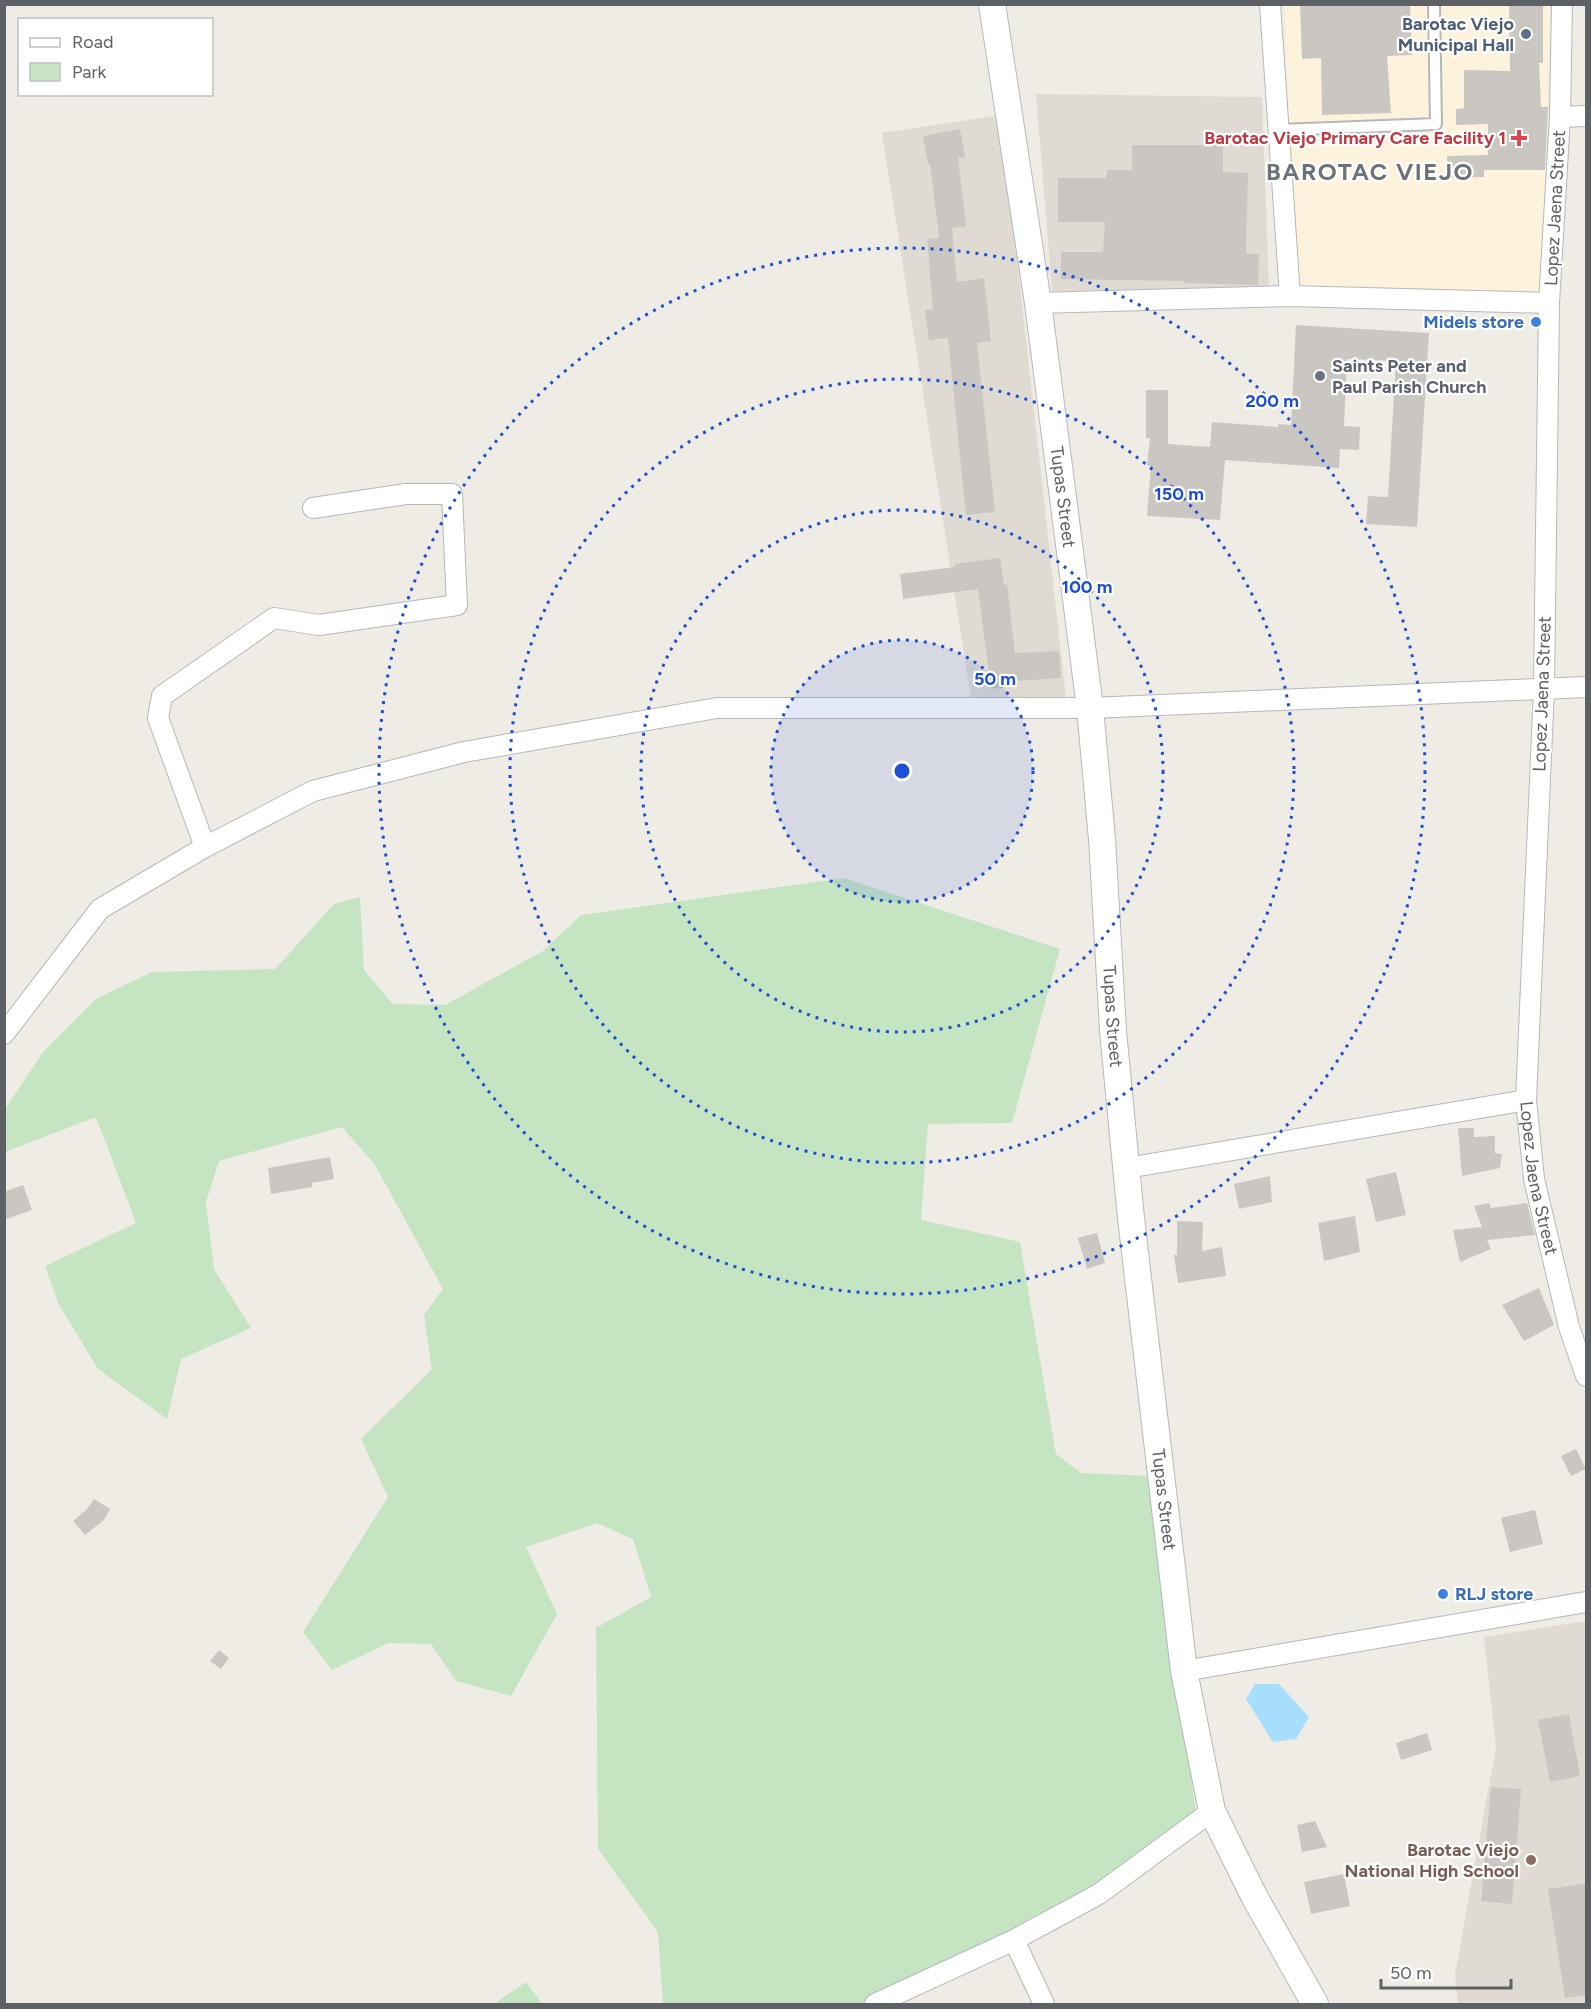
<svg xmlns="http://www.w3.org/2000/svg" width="1591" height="2009" viewBox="0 0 1591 2009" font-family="Figtree,sans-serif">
<rect width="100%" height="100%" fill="#efece5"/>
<polygon fill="#fdf3dc" points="1284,5 1550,5 1542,297 1296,286"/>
<g fill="#dfdbd3">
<polygon points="1036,94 1262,97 1269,288 1052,291"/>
<polygon points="1001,115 1066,698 971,698 882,133"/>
<polygon points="1586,1621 1586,2004 1458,2004 1455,1974 1496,1747 1484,1637"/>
</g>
<g fill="#c5e5c2">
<polygon points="844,878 1060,949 1012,1123 928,1124 921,1220 1020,1242 1056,1454 1081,1473 1151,1476 1196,1814 1108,1887 868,2004 663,2004 658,1932 598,1849 596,1628 651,1597 633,1539 597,1523 526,1547 557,1614 511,1696 456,1681 431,1644 388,1643 332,1670 303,1632 388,1497 361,1439 432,1369 424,1315 443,1289 375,1165 342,1127 219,1161 206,1202 214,1269 251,1328 181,1359 167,1419 98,1369 59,1305 45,1266 136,1223 96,1117 5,1152 5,1109 43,1052 96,999 152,972 275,969 334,904 360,897 364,970 393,1004 445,1005 543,951 581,915"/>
<polygon points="526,1982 542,2004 494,2004"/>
</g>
<polygon fill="#a7defc" points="1255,1684 1279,1684 1309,1717 1296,1739 1273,1742 1246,1699"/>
<g fill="#cac7c2">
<polygon points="1300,4 1410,4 1412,55 1387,56 1391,113 1322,115 1321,58 1302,59"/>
<polygon points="1509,4 1543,4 1543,63 1539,63 1541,107 1548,107 1545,170 1484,170 1484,177 1448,178 1447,156 1488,155 1488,124 1456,125 1456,109 1464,108 1464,70 1510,71"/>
<polygon points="960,129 965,157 958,158 966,226 952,228 957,282 984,278 991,341 977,343 995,512 966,515 948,338 929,340 925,310 933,309 927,239 939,238 930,163 928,164 923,136"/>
<polygon points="1132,145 1223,145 1223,172 1248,173 1246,254 1259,254 1258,285 1184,283 1184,281 1061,279 1061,252 1103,252 1105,222 1058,222 1058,178 1106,178 1107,170 1132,170"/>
<polygon points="1296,325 1429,333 1417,527 1366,524 1368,496 1388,497 1396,361 1347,359 1344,426 1360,427 1359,450 1340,449 1339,468 1225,460 1220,520 1147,516 1151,466 1147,465 1150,438 1146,438 1146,390 1168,390 1168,444 1210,447 1212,422 1278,427 1278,424 1291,425"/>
<polygon points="1000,558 1004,585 1007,584 1015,653 1059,651 1061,678 1017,681 1018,686 991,689 978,589 903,599 900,574 955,567 955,564"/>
<polygon points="1458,1128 1474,1128 1474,1137 1495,1136 1495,1153 1502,1154 1500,1168 1462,1176"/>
<polygon points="330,1157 334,1179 312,1183 312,1187 271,1194 268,1168"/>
<polygon points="1396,1172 1406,1215 1376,1222 1366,1179"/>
<polygon points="1270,1176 1272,1202 1239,1209 1234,1184"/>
<polygon points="23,1185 32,1210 4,1220 4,1192"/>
<polygon points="1489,1203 1491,1208 1527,1203 1535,1235 1487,1240 1491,1249 1460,1262 1453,1230 1482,1227 1474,1206"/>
<polygon points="1355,1216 1360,1252 1324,1261 1318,1223"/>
<polygon points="1177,1221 1203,1222 1202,1251 1222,1247 1226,1276 1178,1283 1174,1255 1177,1255"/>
<polygon points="1097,1233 1105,1263 1087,1269 1078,1238"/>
<polygon points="1539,1288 1554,1325 1524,1341 1502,1305"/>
<polygon points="1576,1449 1586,1469 1571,1476 1561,1456"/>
<polygon points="94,1499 110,1509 104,1520 85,1535 73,1521 87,1509"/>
<polygon points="1535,1510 1543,1544 1510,1552 1501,1518"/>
<polygon points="219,1650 229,1658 221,1669 210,1661"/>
<polygon points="1569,1714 1580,1776 1550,1782 1538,1720"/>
<polygon points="1427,1733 1432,1750 1401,1760 1396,1743"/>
<polygon points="1491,1787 1521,1789 1512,1904 1481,1901"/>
<polygon points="1315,1821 1327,1847 1302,1852 1297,1825"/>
<polygon points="1344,1874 1350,1906 1311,1914 1304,1882"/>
<polygon points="1587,1883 1587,1995 1565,1998 1548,1889"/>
</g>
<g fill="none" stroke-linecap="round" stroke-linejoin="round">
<defs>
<polyline id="service" points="1279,130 1436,124 1434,4"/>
<g id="minor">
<polyline points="1270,4 1290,296"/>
<path id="s1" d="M 1562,4 L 1560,117 L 1549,303 L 1544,688 L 1526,1100 L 1534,1179 L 1569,1327 L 1586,1376"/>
<polyline points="1560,117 1586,116"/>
<polyline points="1038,303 1290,296 1549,303"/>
<polyline points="205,847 158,718 162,696 274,618 319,625 457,605 452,494 406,494 313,508"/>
<polyline points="4,1034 100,909 205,847 313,791 464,752 717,708 1090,708 1586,687"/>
<polyline points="1127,1168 1526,1100"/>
<polyline points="1184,1671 1586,1602"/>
<polyline points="1014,1940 1044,2004"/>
<polyline points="875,2004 1014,1940 1099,1894 1212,1811"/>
</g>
<g id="tertiary">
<path id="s2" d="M 992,4 L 1038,303 L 1090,708 L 1102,839 L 1113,1031 L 1131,1218 L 1184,1671 L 1212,1811 L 1254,1896 L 1315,2004"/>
</g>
</defs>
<use href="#service" stroke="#b5b8bb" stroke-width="14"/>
<use href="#minor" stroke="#b5b8bb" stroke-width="22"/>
<use href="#tertiary" stroke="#b5b8bb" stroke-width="28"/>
<use href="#service" stroke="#fff" stroke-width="10"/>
<use href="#minor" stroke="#fff" stroke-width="20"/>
<use href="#tertiary" stroke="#fff" stroke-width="26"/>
</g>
<circle cx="902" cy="771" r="131" fill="#1d4ed8" fill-opacity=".12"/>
<g fill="none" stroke="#1d4ed8" stroke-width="3" stroke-dasharray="3 6">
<circle cx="902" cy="771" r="131"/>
<circle cx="902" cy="771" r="261"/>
<circle cx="902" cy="771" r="392"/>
<circle cx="902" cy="771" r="523"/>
</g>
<circle fill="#5c6f8a" stroke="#fff" stroke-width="2" cx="1526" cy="34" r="6"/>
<path fill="#e0444e" stroke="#fff" stroke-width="2" d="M1516 129h6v6h6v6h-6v6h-6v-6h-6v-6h6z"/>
<g fill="#3f7fe0" stroke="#fff" stroke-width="2">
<circle cx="1536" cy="322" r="6"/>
<circle cx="1443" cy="1594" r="6"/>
</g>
<circle fill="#6b7280" stroke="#fff" stroke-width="2" cx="1320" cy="376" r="6"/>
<circle fill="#8d6e63" stroke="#fff" stroke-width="2" cx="1531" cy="1860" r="6"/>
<g text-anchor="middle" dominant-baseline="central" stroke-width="4.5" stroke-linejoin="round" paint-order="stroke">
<g font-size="18" font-weight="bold" fill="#4e5e75" stroke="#fff" text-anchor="end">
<text x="1514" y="24">Barotac Viejo<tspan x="1514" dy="21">Municipal Hall</tspan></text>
</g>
<g font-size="18" font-weight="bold" fill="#be3a42" stroke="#fff" text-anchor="end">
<text x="1506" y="138">Barotac Viejo Primary Care Facility 1</text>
</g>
<g font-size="18" fill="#5d6165" stroke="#fff">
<text transform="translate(1555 208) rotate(-87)">Lopez Jaena Street</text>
<text stroke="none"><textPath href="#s2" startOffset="498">Tupas Street</textPath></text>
<text transform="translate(1542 694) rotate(-88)">Lopez Jaena Street</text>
<text stroke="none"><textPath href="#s2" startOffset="1020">Tupas Street</textPath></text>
<text stroke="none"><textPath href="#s1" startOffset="1176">Lopez Jaena Street</textPath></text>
<text stroke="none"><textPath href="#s2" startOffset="1506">Tupas Street</textPath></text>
</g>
<g font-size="18" font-weight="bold" fill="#366cbe" stroke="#fff" text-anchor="end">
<text x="1524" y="322">Midels store</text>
<text x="1455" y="1594" text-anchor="start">RLJ store</text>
</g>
<g font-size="18" font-weight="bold" fill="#5b616d" stroke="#fff" text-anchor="start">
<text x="1332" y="366">Saints Peter and<tspan x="1332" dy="21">Paul Parish Church</tspan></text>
</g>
<g font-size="18" font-weight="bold" fill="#785e54" stroke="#fff" text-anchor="end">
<text x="1519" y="1850">Barotac Viejo<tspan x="1519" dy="21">National High School</tspan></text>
</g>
<g font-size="24" font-weight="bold" letter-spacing="1.5" fill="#6e7377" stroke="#fff">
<text x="1370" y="171">BAROTAC VIEJO</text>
</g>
</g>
<circle cx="902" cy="771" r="9" fill="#1d4ed8" stroke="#fff" stroke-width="3"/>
<g font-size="18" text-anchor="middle" font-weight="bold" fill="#1d4ed8" stroke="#fff" stroke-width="4.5" stroke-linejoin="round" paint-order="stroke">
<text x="1272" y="407">200 m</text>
<text x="1179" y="500">150 m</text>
<text x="1087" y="593">100 m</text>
<text x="995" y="685">50 m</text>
</g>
<rect width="1591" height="2009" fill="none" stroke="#5d6165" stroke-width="12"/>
<rect x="18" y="18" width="195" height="78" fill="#ffffff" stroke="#bec0c1" stroke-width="1.5"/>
<rect x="30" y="38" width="30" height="9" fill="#ffffff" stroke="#bec0c1" stroke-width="1.5"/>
<text x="72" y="48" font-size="18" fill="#5d6165">Road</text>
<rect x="30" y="63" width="30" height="18" fill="#c5e5c2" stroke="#bec0c1" stroke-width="1.5"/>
<text x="72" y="78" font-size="18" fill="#5d6165">Park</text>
<path d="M1381 1979v9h130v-9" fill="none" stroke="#5d6165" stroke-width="3"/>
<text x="1390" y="1979" font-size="18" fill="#5d6165" stroke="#ffffff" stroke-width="4.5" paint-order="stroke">50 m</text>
</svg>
